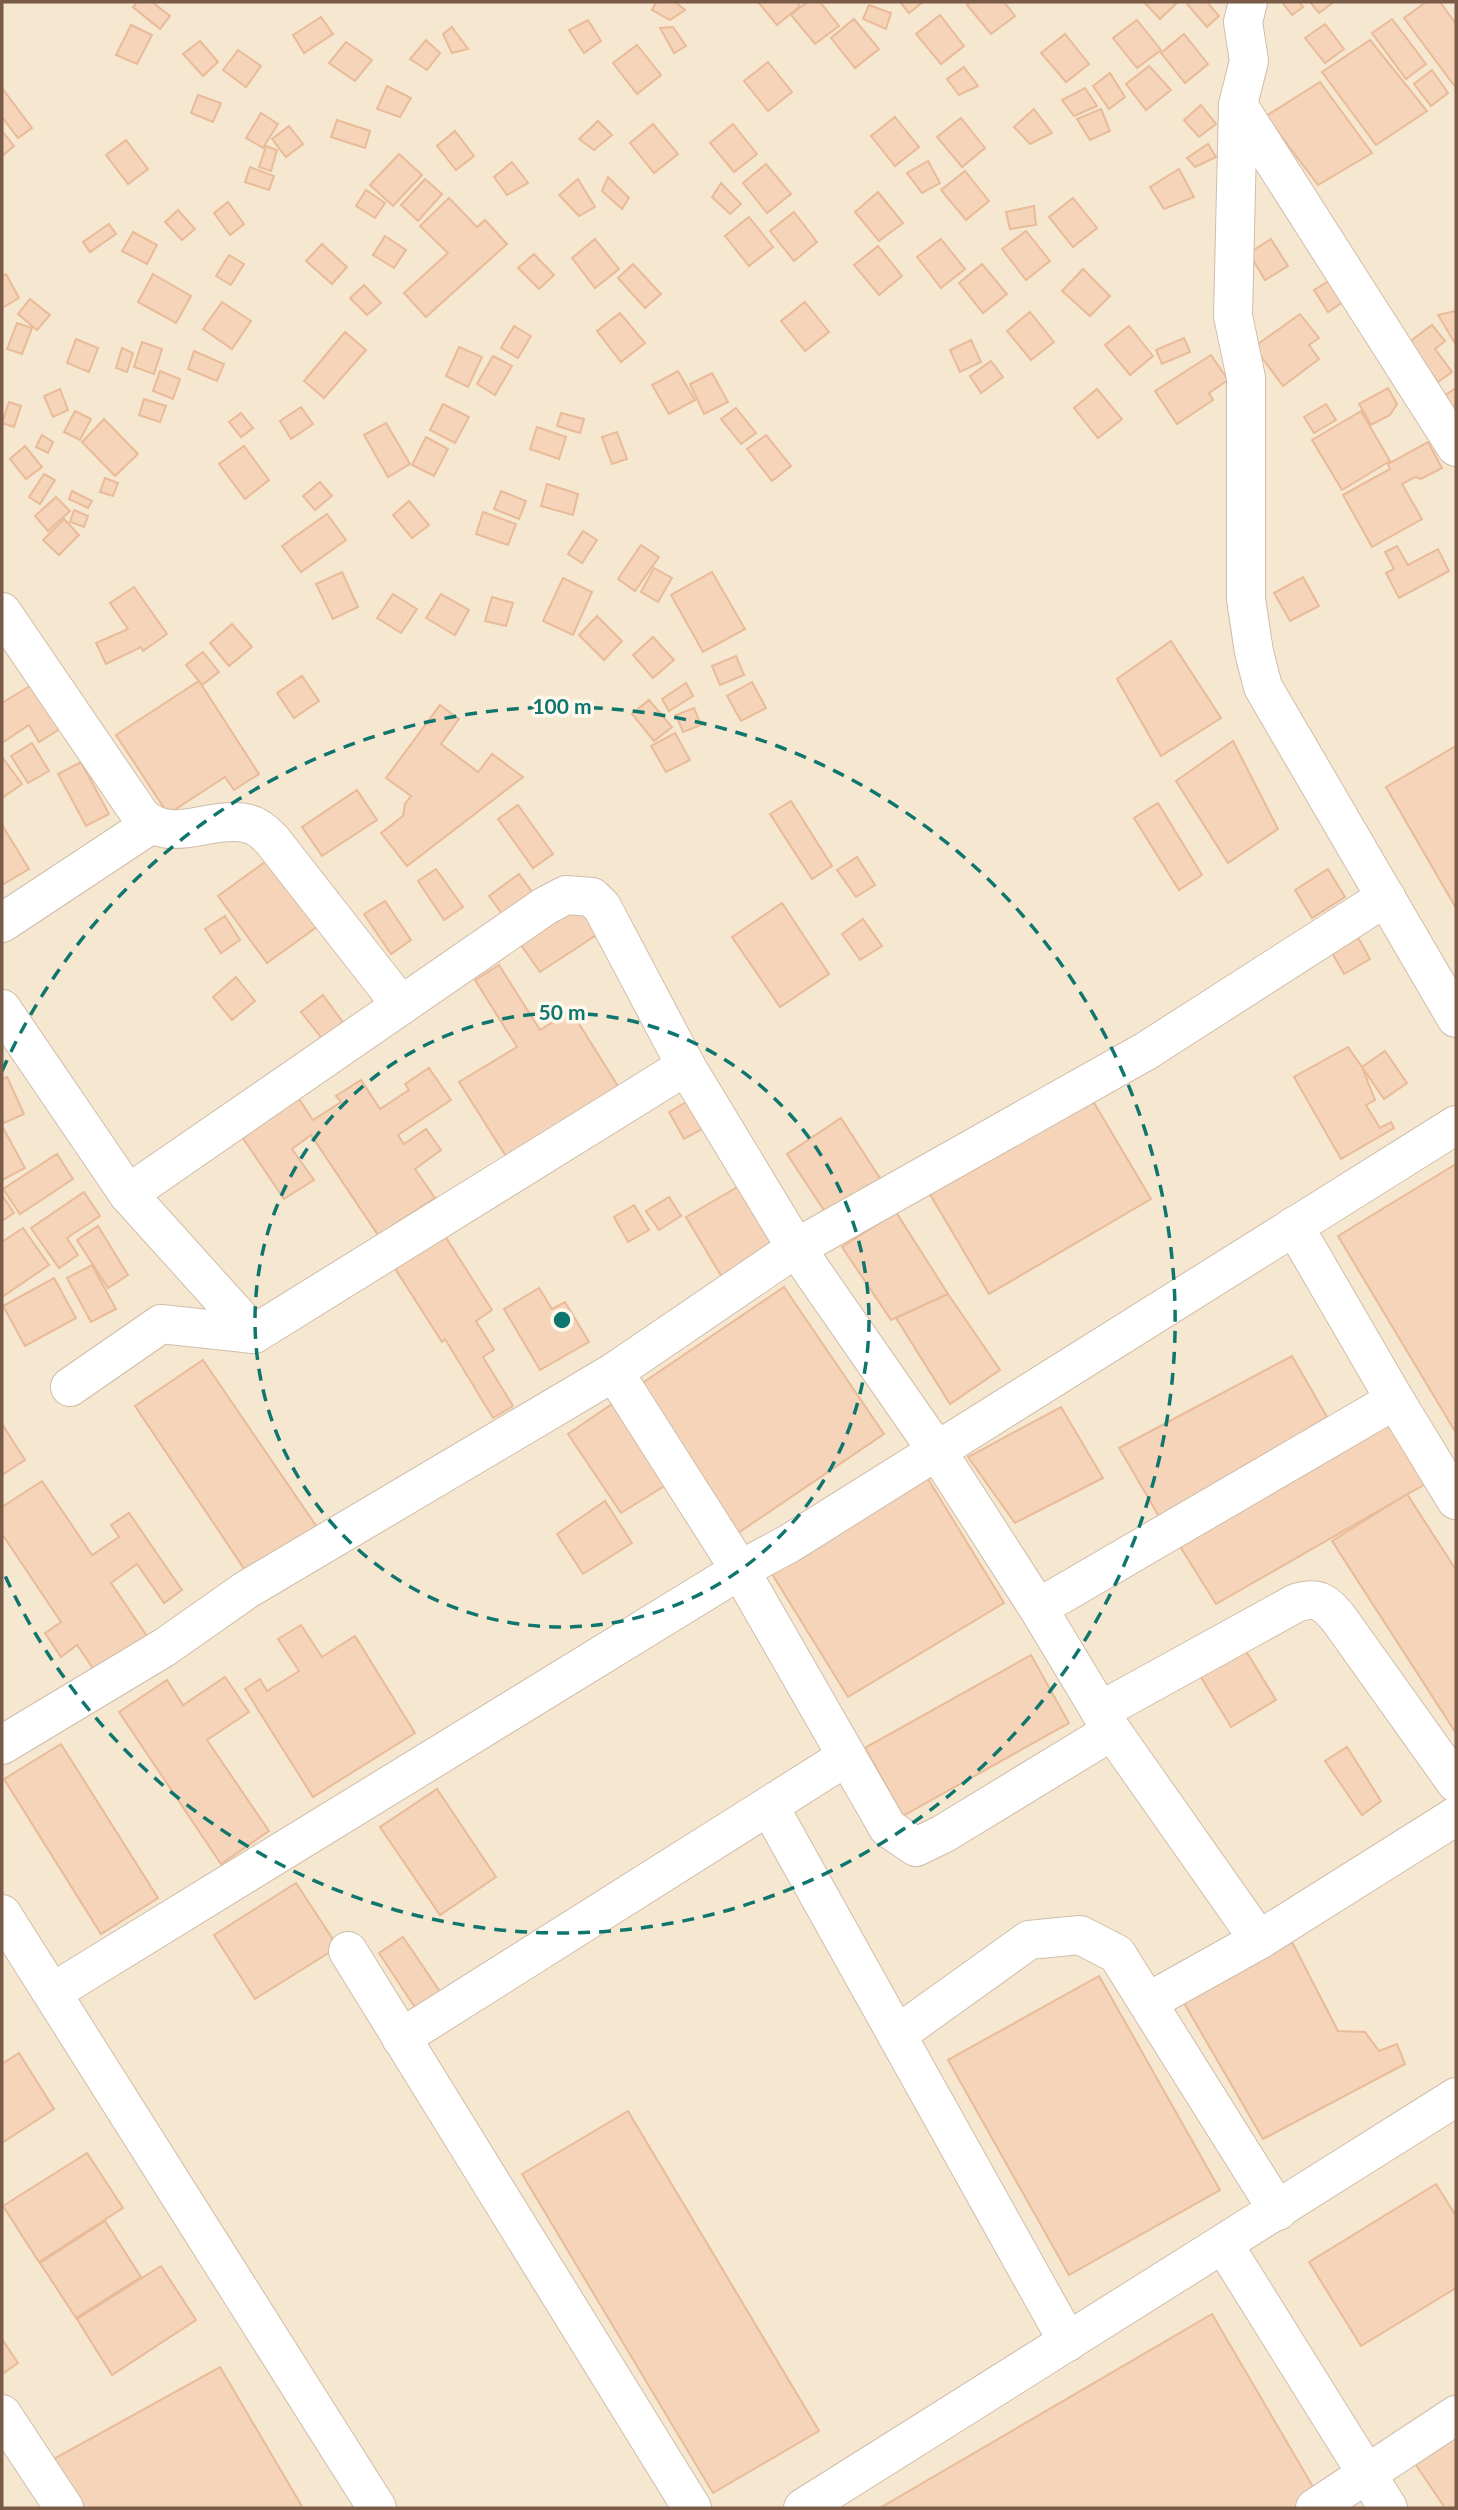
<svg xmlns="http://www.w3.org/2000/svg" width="1458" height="2510" viewBox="0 0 1458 2510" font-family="Lato,sans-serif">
<rect width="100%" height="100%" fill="#fef5e4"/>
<rect fill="#f6e7d1" x="2" y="2" width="1454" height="2506"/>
<g fill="#f5d4b9" stroke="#e9bb98" stroke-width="2">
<polygon points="137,2 152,2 170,16 160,29 133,7"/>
<polygon points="656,2 675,2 685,10 670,20 652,10"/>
<polygon points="758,2 797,2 800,6 777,25"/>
<polygon points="807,2 820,2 839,26 815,44 791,15"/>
<polygon points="900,2 923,2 909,13"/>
<polygon points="970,2 1004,2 1015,16 991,34 967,5"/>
<polygon points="1144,2 1176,2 1177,3 1160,19"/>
<polygon points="1189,2 1207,2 1219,16 1207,27 1187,4"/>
<polygon points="1282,2 1299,2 1303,7 1292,15"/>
<polygon points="1310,2 1334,2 1319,13"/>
<polygon points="1426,2 1440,2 1456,24 1456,88 1404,18"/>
<polygon points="869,5 891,13 886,29 863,19"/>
<polygon points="940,15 964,46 941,64 916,34"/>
<polygon points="321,17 333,34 304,53 293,35"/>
<polygon points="854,19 879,49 855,68 831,38"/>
<polygon points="1392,19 1426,64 1406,79 1372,33"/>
<polygon points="588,20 601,41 584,53 569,30"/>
<polygon points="1137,20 1161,50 1137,68 1113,38"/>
<polygon points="1325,24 1344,49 1325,63 1305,38"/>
<polygon points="131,25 152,35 137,64 116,55"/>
<polygon points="452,27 468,49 452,53 443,34"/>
<polygon points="673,27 686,46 674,53 660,28"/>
<polygon points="1065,34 1089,64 1066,82 1041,53"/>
<polygon points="1184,34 1208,64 1185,83 1161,53"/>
<polygon points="426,40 440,53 427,70 410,59"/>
<polygon points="1370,40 1427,111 1376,145 1322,72"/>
<polygon points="200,41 218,62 203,76 183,54"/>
<polygon points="346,42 372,60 355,81 329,63"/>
<polygon points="637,45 661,75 637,94 613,63"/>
<polygon points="238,50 261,66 246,87 223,70"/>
<polygon points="768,62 792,92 768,111 744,81"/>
<polygon points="1149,66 1171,90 1146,110 1126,84"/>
<polygon points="964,67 978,86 959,95 947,79"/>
<polygon points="1432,70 1448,93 1431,106 1414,84"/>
<polygon points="1110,73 1125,97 1109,109 1093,86"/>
<polygon points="1320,82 1372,153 1318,185 1266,116"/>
<polygon points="387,86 411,98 400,117 377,109"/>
<polygon points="2,88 32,128 18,138 2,117"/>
<polygon points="1085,88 1097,106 1074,116 1062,100"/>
<polygon points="198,95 221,103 213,122 191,113"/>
<polygon points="1201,105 1216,124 1199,137 1184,120"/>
<polygon points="1034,109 1052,133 1030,144 1014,127"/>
<polygon points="1101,109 1110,131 1090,140 1077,119"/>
<polygon points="261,113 278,124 263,148 246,138"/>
<polygon points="895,117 919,147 895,166 871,136"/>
<polygon points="961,118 985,148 962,167 937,137"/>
<polygon points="337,120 370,131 365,148 331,137"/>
<polygon points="598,121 612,135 594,150 579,139"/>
<polygon points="653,124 678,154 654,173 630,143"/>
<polygon points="733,124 757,154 734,172 710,143"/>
<polygon points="289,126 303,144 286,157 272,139"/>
<polygon points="2,131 14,146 2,156"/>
<polygon points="455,131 474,156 456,170 437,146"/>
<polygon points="126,140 148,169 128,184 106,155"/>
<polygon points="1208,144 1216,157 1195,167 1187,158"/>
<polygon points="266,146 277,150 271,171 259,167"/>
<polygon points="399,154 422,175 393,206 370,185"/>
<polygon points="928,161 940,183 922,193 907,173"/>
<polygon points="512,162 528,183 507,195 494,177"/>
<polygon points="766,164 791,194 767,213 743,183"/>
<polygon points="250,167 274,176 269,190 245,182"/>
<polygon points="1179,169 1194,197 1164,209 1150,187"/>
<polygon points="965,171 989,201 966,220 941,190"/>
<polygon points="608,177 629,198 622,209 602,191"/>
<polygon points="425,179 442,194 418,221 401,205"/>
<polygon points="578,179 595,207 579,216 559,195"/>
<polygon points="721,183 741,204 730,214 712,197"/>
<polygon points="366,190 385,203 375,218 356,206"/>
<polygon points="878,192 903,223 879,241 855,212"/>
<polygon points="449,198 477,227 485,220 507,244 426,317 404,293 448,253 420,226"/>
<polygon points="1073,198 1097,228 1073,247 1049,217"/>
<polygon points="228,202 244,224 230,235 214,213"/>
<polygon points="1034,206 1036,225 1010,229 1006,212"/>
<polygon points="178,210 195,229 182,240 165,222"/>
<polygon points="794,212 817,242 794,261 770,231"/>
<polygon points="749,217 773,247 749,266 725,236"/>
<polygon points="109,224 116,234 90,252 83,242"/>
<polygon points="1026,231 1050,261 1026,280 1002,249"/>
<polygon points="133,232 157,245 147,264 122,251"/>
<polygon points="385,236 406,250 394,268 373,255"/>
<polygon points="595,239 619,269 595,288 572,258"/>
<polygon points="941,239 965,269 941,288 917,257"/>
<polygon points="1271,239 1288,266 1265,280 1249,253"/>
<polygon points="322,244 347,267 332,284 306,261"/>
<polygon points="878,246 902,276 879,295 854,265"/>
<polygon points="534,254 554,275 539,289 518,268"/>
<polygon points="229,255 244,264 231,285 216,276"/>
<polygon points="633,264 661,294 645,308 618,278"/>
<polygon points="982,264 1007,294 983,313 959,283"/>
<polygon points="1083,269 1110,296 1090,316 1062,291"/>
<polygon points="6,274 19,298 2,308 2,276"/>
<polygon points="153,274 191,296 176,323 138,302"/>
<polygon points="1335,277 1349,298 1328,312 1314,290"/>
<polygon points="364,285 381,303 367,315 350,298"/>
<polygon points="30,299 50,315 37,330 18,314"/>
<polygon points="222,302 251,321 232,349 203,329"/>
<polygon points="805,302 829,332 805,351 781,321"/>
<polygon points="1456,311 1456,345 1438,315"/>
<polygon points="1030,312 1054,342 1031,360 1007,331"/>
<polygon points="620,313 645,343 621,362 597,331"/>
<polygon points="1300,314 1319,338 1309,345 1319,359 1283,386 1254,347"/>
<polygon points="17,323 32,328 22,354 7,349"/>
<polygon points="1432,325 1445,341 1435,349 1452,372 1438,382 1408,343"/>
<polygon points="514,326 531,336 518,358 501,348"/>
<polygon points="1129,326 1153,356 1130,375 1105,345"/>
<polygon points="345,332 366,350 324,398 304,381"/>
<polygon points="1184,338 1190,352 1162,364 1156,350"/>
<polygon points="76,339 98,348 89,372 67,363"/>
<polygon points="971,340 981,362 960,372 950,350"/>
<polygon points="142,342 162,349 154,374 134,367"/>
<polygon points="459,347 482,357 468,387 446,376"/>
<polygon points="122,348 133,353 127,372 116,368"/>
<polygon points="194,351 224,364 217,381 188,369"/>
<polygon points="1211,355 1228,380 1209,393 1213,400 1177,424 1155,391"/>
<polygon points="493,356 512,366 495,395 477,384"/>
<polygon points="991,361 1003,377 981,393 970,376"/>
<polygon points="160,371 180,379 173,399 153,391"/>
<polygon points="678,371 695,400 669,414 652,385"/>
<polygon points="712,373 728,402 704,414 690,384"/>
<polygon points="1388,388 1397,404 1390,415 1371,425 1359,404"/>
<polygon points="1456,388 1456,421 1436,401"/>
<polygon points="60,389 68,410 53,417 44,396"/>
<polygon points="1097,389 1122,419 1098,438 1074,408"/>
<polygon points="144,399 166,406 160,422 139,415"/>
<polygon points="9,402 21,406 14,427 2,423"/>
<polygon points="443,404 469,417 455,443 430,430"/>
<polygon points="1326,404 1336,420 1314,433 1304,417"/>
<polygon points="301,407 313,424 291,439 280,421"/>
<polygon points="736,408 756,433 741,444 721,419"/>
<polygon points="75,411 91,419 80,440 64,432"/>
<polygon points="1361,411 1390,461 1342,490 1312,440"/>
<polygon points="241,413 253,428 241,437 229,422"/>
<polygon points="561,413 584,419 580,433 557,426"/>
<polygon points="104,419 138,454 115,476 82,442"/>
<polygon points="386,423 410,464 388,477 364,435"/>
<polygon points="537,427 566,437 559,459 530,449"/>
<polygon points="617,432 627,459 612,464 602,437"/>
<polygon points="42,435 53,442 48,453 36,447"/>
<polygon points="766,435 791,466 772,481 747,449"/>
<polygon points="426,437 448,449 434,476 412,465"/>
<polygon points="1428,442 1442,468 1421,479 1415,477 1402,484 1422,519 1372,547 1343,495 1390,469 1388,464"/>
<polygon points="25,446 42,467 26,479 10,459"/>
<polygon points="244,446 269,480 245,499 219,464"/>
<polygon points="44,474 55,480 40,504 29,497"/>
<polygon points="105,478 118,483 113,496 100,492"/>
<polygon points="320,482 332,496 315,510 303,496"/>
<polygon points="547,484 578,494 573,515 541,506"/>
<polygon points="72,491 92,501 88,508 69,499"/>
<polygon points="501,491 526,501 519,519 494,509"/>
<polygon points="56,497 70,511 48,531 35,516"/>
<polygon points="409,501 429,525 412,538 393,515"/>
<polygon points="74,510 88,516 84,527 70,522"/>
<polygon points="483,512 516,524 508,545 476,534"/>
<polygon points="327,514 346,540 301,572 282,546"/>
<polygon points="64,519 79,535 59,555 43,540"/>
<polygon points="583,531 597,540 582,563 568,554"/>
<polygon points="641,545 659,557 635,591 618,579"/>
<polygon points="1397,546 1408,565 1438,549 1449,571 1399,598 1386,573 1394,569 1385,552"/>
<polygon points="654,568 672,578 658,602 641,592"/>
<polygon points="342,572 358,607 333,619 316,584"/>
<polygon points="712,572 745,629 703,652 671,595"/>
<polygon points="1303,577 1319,606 1290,621 1274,593"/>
<polygon points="563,578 592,592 573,635 543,621"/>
<polygon points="134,587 167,634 143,651 141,647 106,664 96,643 128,629 110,603"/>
<polygon points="393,594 417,609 401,633 377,618"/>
<polygon points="441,594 469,610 455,635 426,618"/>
<polygon points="492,597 513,603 506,626 485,621"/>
<polygon points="597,616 622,641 604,660 579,635"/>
<polygon points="232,624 252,647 229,666 210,643"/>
<polygon points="653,637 674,660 653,678 633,655"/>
<polygon points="1171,641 1221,718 1161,756 1117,679"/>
<polygon points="203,652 219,672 202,685 186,665"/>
<polygon points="736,656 744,675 720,685 712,666"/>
<polygon points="302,676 319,701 294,718 277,693"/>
<polygon points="199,681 259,774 234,790 225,777 168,814 116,735"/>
<polygon points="752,682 766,708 741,721 727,696"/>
<polygon points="35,683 63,727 39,742 29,725 2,743 2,703"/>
<polygon points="686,683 693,696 669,711 662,699"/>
<polygon points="649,700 672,727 654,741 632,714"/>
<polygon points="440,705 459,719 441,744 478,772 492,754 523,777 407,866 381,833 403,816 405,804 411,796 386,778"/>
<polygon points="694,708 701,725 683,732 676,715"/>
<polygon points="675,733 690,760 666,772 651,746"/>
<polygon points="1233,741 1278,829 1228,863 1176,781"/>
<polygon points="32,743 49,771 28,783 11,756"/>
<polygon points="1456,746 1456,908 1386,787"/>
<polygon points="2,757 22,784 2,798"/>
<polygon points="81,762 109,814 86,826 58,774"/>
<polygon points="357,790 377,820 322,856 302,827"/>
<polygon points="791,801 832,866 812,879 770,814"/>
<polygon points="1158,803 1202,875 1179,890 1134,818"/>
<polygon points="518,805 553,854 533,868 498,819"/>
<polygon points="2,825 29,869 2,885"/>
<polygon points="857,857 875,885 856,897 837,870"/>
<polygon points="269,859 318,926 267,963 218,896"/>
<polygon points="436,869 463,907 444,920 418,881"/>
<polygon points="1328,869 1345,897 1312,918 1295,890"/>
<polygon points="519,874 535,896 506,919 489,896"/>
<polygon points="385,901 411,940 391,954 364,914"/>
<polygon points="782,903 829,974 780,1007 732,937"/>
<polygon points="582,904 601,932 540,972 521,945"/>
<polygon points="225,916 240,940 221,953 205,929"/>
<polygon points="863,919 882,946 860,960 842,934"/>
<polygon points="1354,930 1370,959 1344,974 1327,944"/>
<polygon points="499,965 540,1030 571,1011 621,1091 509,1161 459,1082 517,1047 475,980"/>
<polygon points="236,977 255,1001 232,1020 213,997"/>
<polygon points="323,995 345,1025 323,1040 301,1012"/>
<polygon points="1348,1047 1362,1067 1375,1100 1366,1105 1380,1128 1391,1122 1394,1128 1341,1159 1294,1077"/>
<polygon points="1385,1051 1407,1083 1384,1099 1362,1067"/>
<polygon points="429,1068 451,1100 398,1135 404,1144 426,1129 441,1150 415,1169 435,1198 378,1235 311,1135 292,1149 314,1180 284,1199 236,1128 293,1090 313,1120 341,1102 336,1096 361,1080 380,1109 409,1090 405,1084"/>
<polygon points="7,1077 24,1114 4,1123 2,1117 2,1079"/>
<polygon points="1090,1096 1151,1199 989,1294 928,1191"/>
<polygon points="688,1101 704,1128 684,1139 669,1112"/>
<polygon points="841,1118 887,1189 833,1224 787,1154"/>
<polygon points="2,1126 25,1168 2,1180"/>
<polygon points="57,1154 73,1179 20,1214 3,1189"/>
<polygon points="1456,1164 1456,1433 1338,1236"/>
<polygon points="744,1183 784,1250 726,1284 686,1217"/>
<polygon points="84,1192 100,1216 67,1238 78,1255 59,1268 31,1228"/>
<polygon points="2,1195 14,1213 2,1221"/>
<polygon points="669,1197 681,1216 659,1230 646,1211"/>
<polygon points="634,1205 649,1230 628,1242 614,1217"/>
<polygon points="896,1212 948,1294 891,1320 842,1247"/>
<polygon points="98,1226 128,1275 108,1288 77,1240"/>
<polygon points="23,1228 49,1265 2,1297 2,1242"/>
<polygon points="445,1236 492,1310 476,1321 494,1350 483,1357 513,1406 493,1418 445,1339 442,1342 394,1267"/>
<polygon points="92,1265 116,1309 91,1322 67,1278"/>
<polygon points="54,1278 76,1318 25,1346 3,1306"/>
<polygon points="784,1287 884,1434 738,1533 638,1386"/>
<polygon points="539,1288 552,1309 565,1302 589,1342 540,1370 504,1309"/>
<polygon points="948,1294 1000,1370 950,1404 896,1318"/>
<polygon points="1292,1356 1327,1417 1160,1518 1119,1448"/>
<polygon points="203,1360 321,1533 251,1579 135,1406"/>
<polygon points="612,1404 666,1485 621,1513 568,1434"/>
<polygon points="1061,1407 1103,1478 1015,1523 968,1457"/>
<polygon points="1389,1415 1434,1479 1216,1604 1176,1540"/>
<polygon points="2,1424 25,1460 2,1475"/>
<polygon points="925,1474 1004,1603 848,1697 769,1569"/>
<polygon points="42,1481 92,1555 119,1537 111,1525 129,1513 182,1590 164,1603 137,1564 111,1583 149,1639 97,1674 77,1645 61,1657 45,1633 61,1622 2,1534 2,1507"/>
<polygon points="1407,1494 1456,1570 1456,1733 1332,1541"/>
<polygon points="605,1501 632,1543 583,1574 557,1534"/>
<polygon points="301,1625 322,1657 355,1636 415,1733 313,1797 245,1689 260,1679 267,1691 299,1671 278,1639"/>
<polygon points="1241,1643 1276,1700 1231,1727 1196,1669"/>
<polygon points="1031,1655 1069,1723 903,1816 865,1748"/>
<polygon points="225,1677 249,1712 207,1740 269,1831 221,1864 119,1712 167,1680 183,1705"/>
<polygon points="61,1744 158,1898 101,1934 4,1779"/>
<polygon points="1347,1747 1381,1801 1362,1815 1325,1761"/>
<polygon points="437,1789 496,1877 440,1915 380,1827"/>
<polygon points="296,1883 338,1947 255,1999 214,1935"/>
<polygon points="403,1937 443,1996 418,2012 379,1953"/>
<polygon points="1292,1942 1338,2031 1365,2032 1379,2051 1397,2044 1405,2064 1263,2139 1184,2003"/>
<polygon points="1099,1976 1220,2190 1069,2275 948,2060"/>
<polygon points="19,2053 54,2109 2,2143 2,2064"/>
<polygon points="628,2111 819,2431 713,2493 522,2174"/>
<polygon points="87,2153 123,2208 39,2262 3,2206"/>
<polygon points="1436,2184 1456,2216 1456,2288 1361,2346 1309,2262"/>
<polygon points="105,2221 141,2277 76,2318 40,2263"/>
<polygon points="161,2266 196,2320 112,2375 77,2319"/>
<polygon points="1212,2314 1319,2497 1299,2508 880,2508"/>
<polygon points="2,2339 18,2363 2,2374"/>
<polygon points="220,2367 303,2508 81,2508 50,2461"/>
<polygon points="1456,2425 1456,2508 1445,2508 1410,2456"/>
</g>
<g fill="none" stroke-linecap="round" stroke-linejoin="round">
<defs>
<g id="minor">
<polyline points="1248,2 1243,22 1249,61 1238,105 1233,316 1246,378 1246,599 1254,652 1263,687 1456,1018"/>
<polyline points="1238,105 1456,447"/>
<path d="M 2,612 L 141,816 C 171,845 209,816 245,823 C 257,825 264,832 272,840 L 401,1005"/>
<polyline points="2,923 150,825"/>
<polyline points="2,1009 128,1194 254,1334"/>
<polyline points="128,1194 545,906 566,895 592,897 602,907 686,1066 796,1248 937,1451 1038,1608 1112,1731 1259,1940"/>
<polyline points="1294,1226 1395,1400 1456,1500"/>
<polyline points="614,1372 740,1570 888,1828 916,1847 943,1834 1112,1731"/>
<polyline points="70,1387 161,1324 254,1334 686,1066"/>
<polyline points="1038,1608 1395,1400"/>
<path d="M 1100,1711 L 1296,1603 C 1318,1596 1325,1602 1339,1619 L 1456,1783"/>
<polyline points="2,1745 165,1647 246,1590 614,1372 796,1248 1146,1051 1386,897"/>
<polyline points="769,1806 1068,2342"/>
<polyline points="2,1914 377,2508"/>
<polyline points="348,1951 692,2508"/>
<polyline points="53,1992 740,1570 790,1543 1456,1125"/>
<polyline points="1148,2002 1259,1940 1456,1816"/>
<polyline points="898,2034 1029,1940 1080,1935 1117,1954 1278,2211"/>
<polyline points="401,2038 846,1757"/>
<polyline points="1224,2245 1388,2508"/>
<polyline points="2,2414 64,2508"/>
<polyline points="803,2508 1456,2097"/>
<polyline points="1315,2508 1456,2415"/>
</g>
</defs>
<use href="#minor" stroke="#d0bda9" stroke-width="40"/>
<use href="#minor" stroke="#fff" stroke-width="38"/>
</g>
<g fill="none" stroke="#0f766e" stroke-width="3.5" stroke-dasharray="12 9">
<circle cx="562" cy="1320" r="307"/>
<path d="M2 1071A613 613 0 1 1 2 1569"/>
</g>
<circle cx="562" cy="1320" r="10" fill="#0f766e" stroke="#fff8ec" stroke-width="3.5"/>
<g font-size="21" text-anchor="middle" font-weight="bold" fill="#0f766e" stroke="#fff8ec" stroke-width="7" stroke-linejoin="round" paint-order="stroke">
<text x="562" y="714">100 m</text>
<text x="562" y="1020">50 m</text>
</g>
<rect width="1458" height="2510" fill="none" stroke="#795b47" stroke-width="7"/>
</svg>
